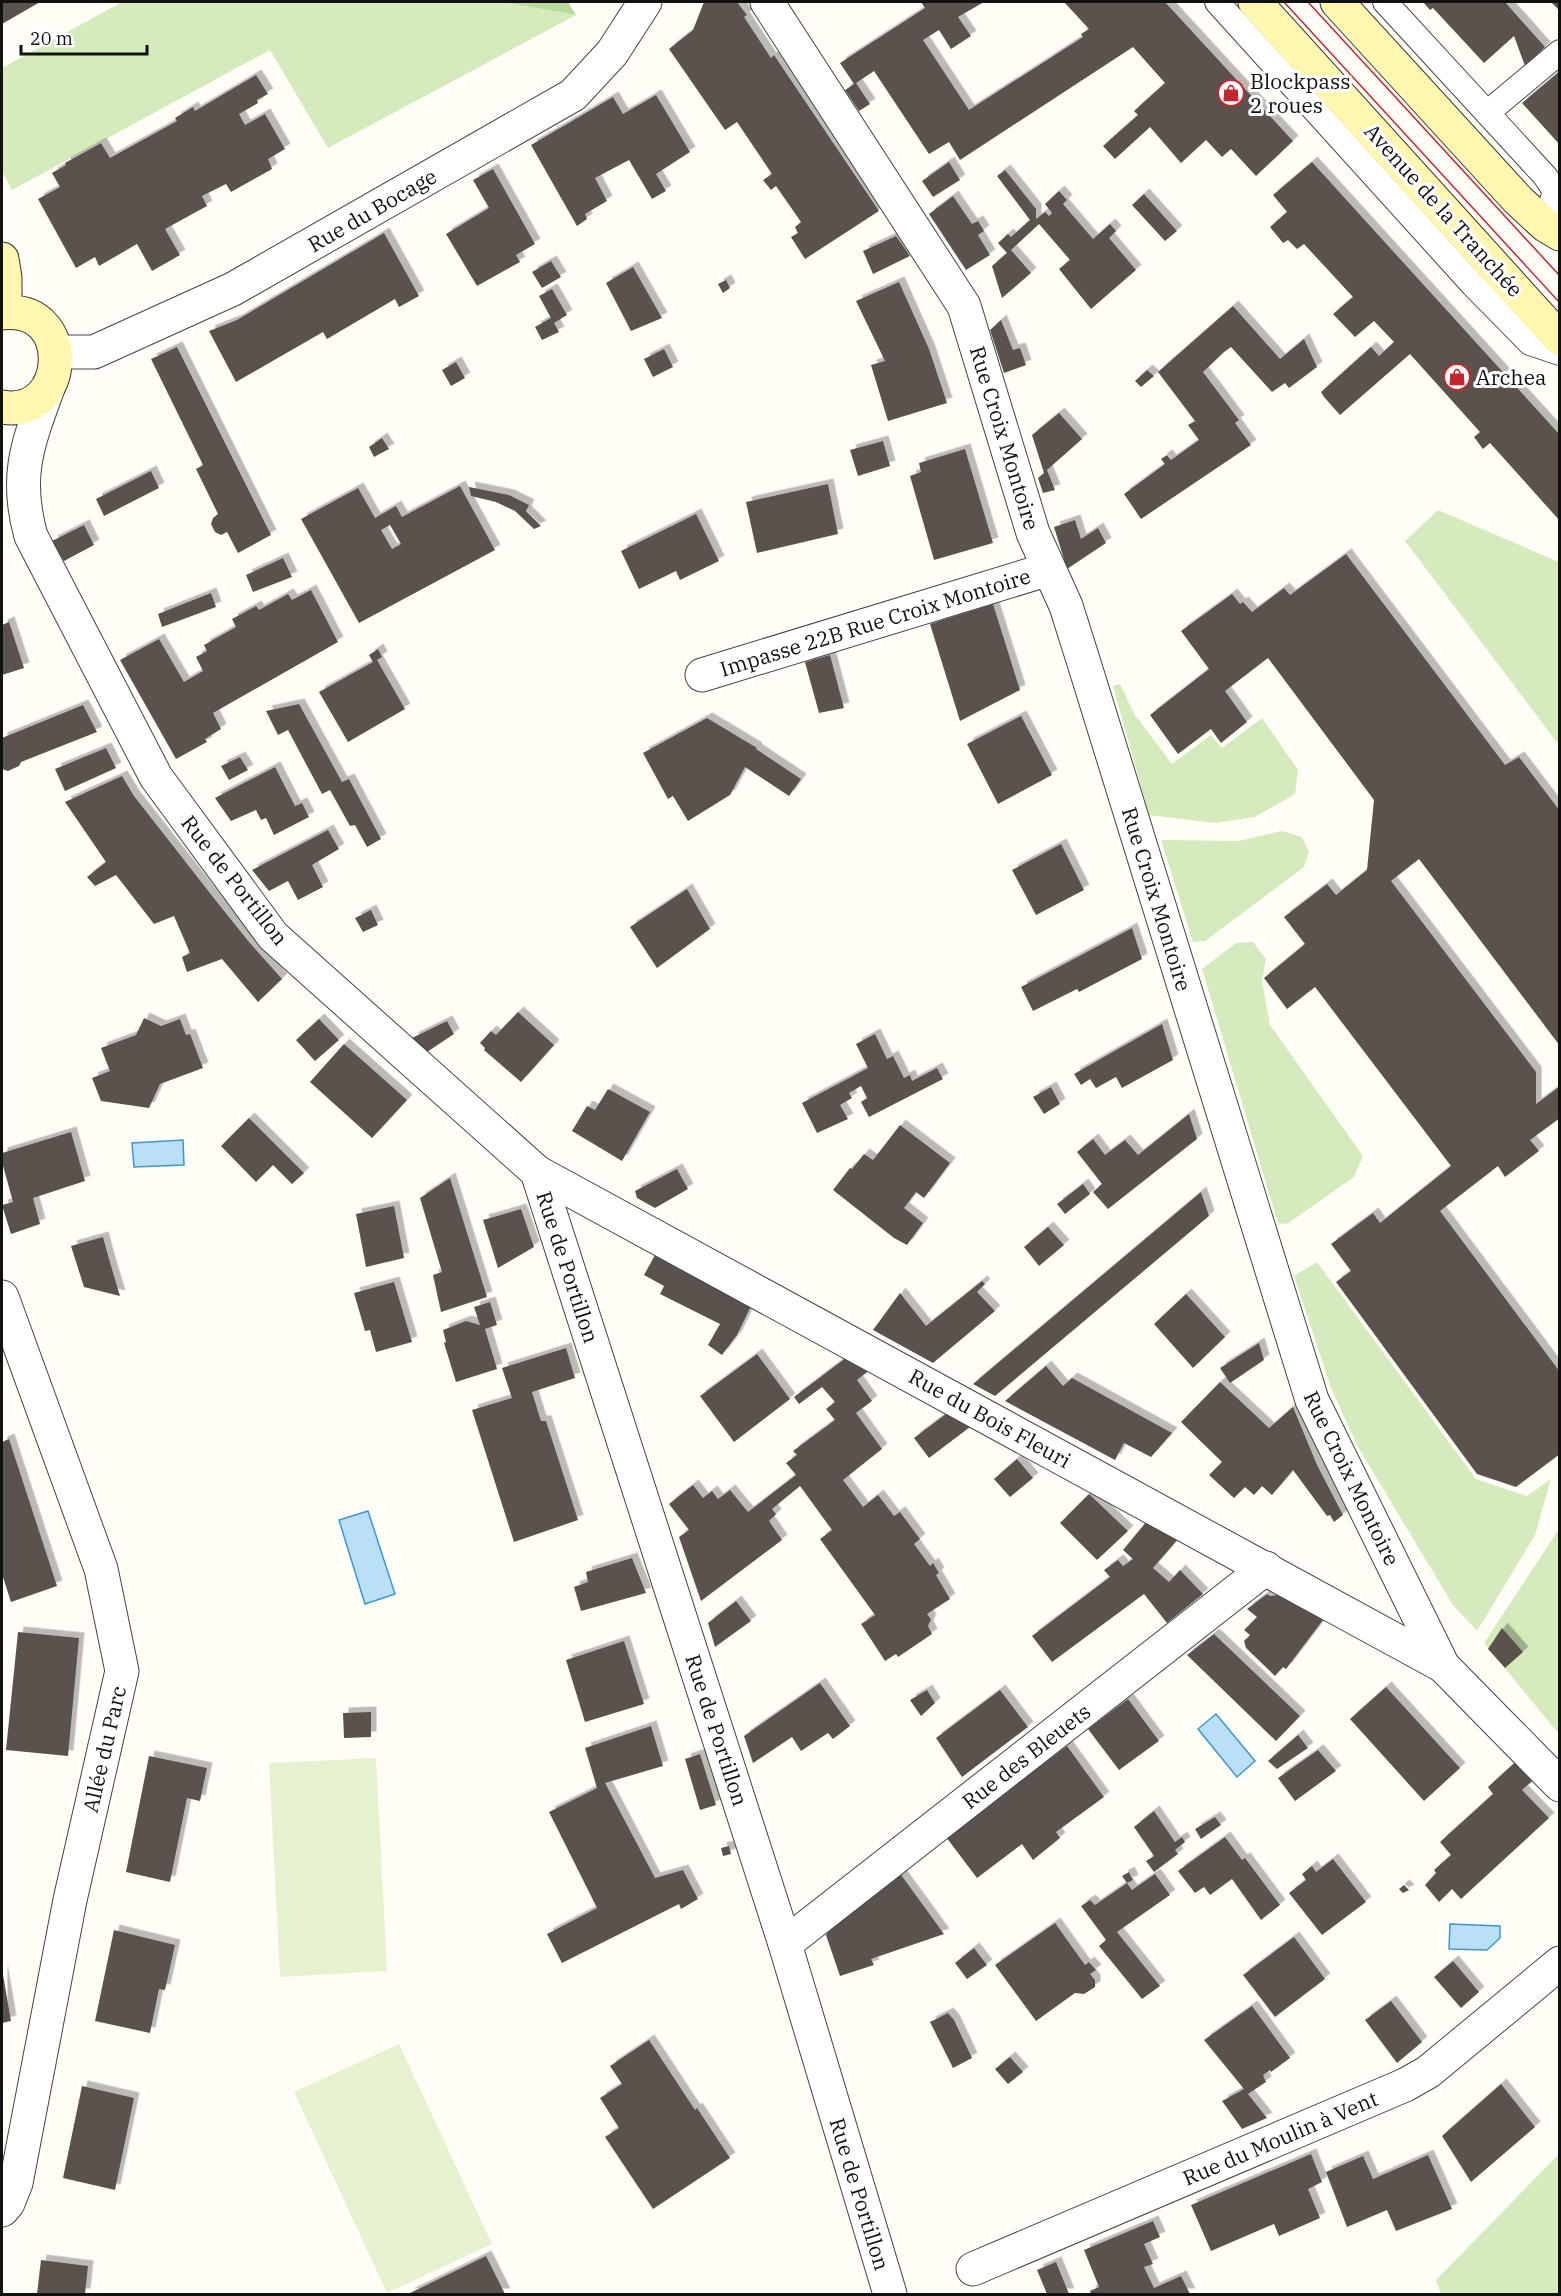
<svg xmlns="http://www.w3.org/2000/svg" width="1561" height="2296" viewBox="0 0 1561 2296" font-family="'IBM Plex Serif',serif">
<defs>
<filter id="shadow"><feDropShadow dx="5.5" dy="-5.5" stdDeviation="0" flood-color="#0004"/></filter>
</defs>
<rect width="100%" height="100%" fill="#fffdf5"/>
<g fill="#d5ebbd">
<polygon points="122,2 502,2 576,15 328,148 270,50 12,190 2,171 2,68"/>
<polygon points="1438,510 1559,562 1559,745 1405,541"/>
<polygon points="1120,684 1135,715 1172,764 1211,735 1222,748 1262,718 1298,770 1295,794 1255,817 1215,823 1149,815 1113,686"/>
<polygon points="1282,831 1302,837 1309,852 1304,867 1205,941 1193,942 1161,840 1239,841"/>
<polygon points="1253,942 1266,959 1262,981 1270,1025 1363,1156 1354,1177 1287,1224 1278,1223 1202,969 1236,943"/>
<polygon points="1317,1262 1476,1479 1527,1496 1551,1479 1535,1535 1477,1631 1453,1605 1358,1447 1331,1388 1294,1276"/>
<polygon points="1559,1529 1559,1734 1484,1643"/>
<polygon points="1559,2154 1559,2294 1441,2294 1436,2280"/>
</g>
<polygon fill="#b9dc9c" points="502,2 568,2 576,15"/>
<g fill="#e6f2cf">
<polygon points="376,1758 387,1971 280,1977 269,1763"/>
<polygon points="399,2044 492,2244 387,2293 294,2092"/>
</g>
<g fill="#b9e0f7" stroke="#3f96cf" stroke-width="1.5">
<polygon points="183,1140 184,1165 134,1167 132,1143"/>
<polygon points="368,1511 395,1594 365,1604 339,1520"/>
<polygon points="1216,1714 1255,1761 1237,1777 1198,1729"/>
<polygon points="1450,1924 1500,1926 1500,1938 1487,1950 1449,1949"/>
</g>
<g fill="#5a524d" fill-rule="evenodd" filter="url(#shadow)">
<polygon points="2,2 40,2 2,24"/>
<polygon points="704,2 737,2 747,15 744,17 771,58 774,55 879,211 805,259 791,237 798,233 795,227 801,222 776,186 771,190 763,180 772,174 737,122 725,130 669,49 693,30"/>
<polygon points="921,2 984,2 958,17 971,36 951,49 939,30 923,40 969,110 1083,37 1081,34 1089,29 1064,2 1165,2 1293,141 1256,176 1231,149 1222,157 1206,140 1181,163 1150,127 1115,159 1103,146 1138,115 1134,111 1165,83 1133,47 960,160 949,142 929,154 874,71 856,83 870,104 859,111 845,90 854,84 840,63 925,8"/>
<polygon points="1423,2 1505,2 1545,47 1525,66 1514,36 1484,63 1433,8 1430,10"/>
<polygon points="1551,2 1560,2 1560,11"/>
<polygon points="1560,71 1560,145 1522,103"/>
<polygon points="256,75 268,94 257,100 258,103 239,114 245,125 265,114 285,149 268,159 272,169 231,192 226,184 202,196 207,206 165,229 180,255 152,271 137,244 99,266 95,257 76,268 38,199 60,187 52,173 66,165 65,163 101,143 110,158 177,121 175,118 193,107 195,111"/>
<polygon points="656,95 690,152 656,174 666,191 652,199 629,160 595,178 607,201 585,214 587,219 577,226 531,145 613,97 623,114"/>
<polygon points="949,162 960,180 933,197 922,181"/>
<polygon points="1312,162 1560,435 1560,521 1490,443 1483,449 1474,437 1480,432 1410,354 1340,415 1324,397 1321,392 1371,347 1379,356 1394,342 1374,321 1355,337 1333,314 1353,297 1304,244 1297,249 1288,240 1283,243 1270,227 1287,212 1273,195"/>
<polygon points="493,169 535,244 516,255 520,262 477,286 446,234 489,208 473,180"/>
<polygon points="1005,170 1036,209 1036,219 1045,212 1049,216 1052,213 1045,204 1059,191 1067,200 1063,204 1093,239 1110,224 1116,231 1109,238 1136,270 1091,309 1059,269 1070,260 1039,224 1011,250 1031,273 1002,298 992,266 1007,253 998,243 1008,234 1011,237 1030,220 997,176"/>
<polygon points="1144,194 1177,231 1165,241 1132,205"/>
<polygon points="953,196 972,224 978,221 984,231 978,235 990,255 966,270 929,214"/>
<polygon points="384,233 419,296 399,307 395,299 327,339 323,332 236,382 209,331 237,320"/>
<polygon points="896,236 910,256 873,274 863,251"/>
<polygon points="551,261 561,277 542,288 532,272"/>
<polygon points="633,267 662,318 631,331 606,283"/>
<polygon points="726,280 730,288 723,293 718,284"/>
<polygon points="899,282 929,349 947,403 888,421 871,365 885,361 856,301"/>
<polygon points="552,289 567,315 554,323 559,332 542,340 535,327 551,318 539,296"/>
<polygon points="1233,306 1280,359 1304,339 1317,367 1289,388 1285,383 1272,392 1231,347 1224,352 1203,372 1239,420 1235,423 1251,445 1141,519 1124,494 1165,464 1161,459 1167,455 1171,460 1199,440 1188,425 1195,421 1158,372"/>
<polygon points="1001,320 1013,350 1020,348 1026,365 1004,373 990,330"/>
<polygon points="177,347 271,535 238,553 227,532 221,535 215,532 211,524 213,518 218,514 196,469 203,465 151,359"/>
<polygon points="664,349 673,367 653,377 644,359"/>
<polygon points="456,362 465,378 451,386 442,370"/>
<polygon points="1147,370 1154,376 1141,387 1135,381"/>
<polygon points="1059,413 1082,439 1047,470 1055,490 1043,493 1038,478 1044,473 1032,435"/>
<polygon points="382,438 389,449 374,457 369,447"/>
<polygon points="883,441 890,466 858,476 850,450"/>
<polygon points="965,449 993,543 934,560 910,476 921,472 919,463"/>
<polygon points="151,471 159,488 104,516 96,499"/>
<polygon points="828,484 838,534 757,553 746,502"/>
<path d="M 460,486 L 495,550 L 359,623 L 301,519 L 358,488 L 375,518 L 396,506 L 402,517 ZM 390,525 L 401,544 L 392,549 L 381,530 Z"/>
<polygon points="469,487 509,495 529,505 526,511 541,526 534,529 515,511 496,502 471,496"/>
<polygon points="696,514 719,561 680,580 676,571 639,589 621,551"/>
<polygon points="1075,520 1081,539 1098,528 1106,543 1067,569 1054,527"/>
<polygon points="84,525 94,545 64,561 52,541"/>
<polygon points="1346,554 1505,765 1519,757 1560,811 1560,1046 1419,859 1391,881 1536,1072 1536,1104 1560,1086 1560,1118 1530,1140 1539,1151 1505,1177 1498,1166 1440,1211 1560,1372 1560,1454 1516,1487 1477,1474 1336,1282 1351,1271 1331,1244 1373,1213 1380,1223 1451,1166 1315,987 1287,1009 1264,978 1305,944 1284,917 1327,884 1336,895 1367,870 1374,800 1268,658 1225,691 1247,722 1221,743 1211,729 1178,754 1150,715 1209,669 1181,631 1232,594 1240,604 1243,602 1252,612 1284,588 1290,595"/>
<polygon points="283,558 292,577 253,592 246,575"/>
<polygon points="311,590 338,642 213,713 221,729 205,739 207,742 176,759 120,660 159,639 184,682 203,671 196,657 207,651 204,645 236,627 232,619 256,606 259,610 288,594 292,600"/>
<polygon points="211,593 216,607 162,627 158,614"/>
<polygon points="993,604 1020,690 960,721 930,624"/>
<polygon points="9,622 24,668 2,675 2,625"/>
<polygon points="378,649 382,657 377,660 405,709 348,742 319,692 373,662 369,655"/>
<polygon points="830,655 844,708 819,713 805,662"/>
<polygon points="299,704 342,782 349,779 381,839 367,847 355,825 350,826 330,790 322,794 288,730 278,735 266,711"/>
<polygon points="83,705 97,732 21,762 19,766 8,771 2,769 2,738"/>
<polygon points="1021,716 1052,775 998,804 967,744"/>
<polygon points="707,718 757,748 756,749 801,779 789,796 745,767 730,795 688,821 673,796 668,799 643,753"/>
<polygon points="106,748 116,768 65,791 55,769"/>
<polygon points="240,757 248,770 229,780 221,766"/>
<polygon points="275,767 295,806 302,803 309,817 274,835 266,818 261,820 256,810 231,821 215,798"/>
<polygon points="122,776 134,796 213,897 249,942 282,979 258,1002 222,959 187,972 182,957 190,953 174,916 154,924 116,875 95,886 87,877 106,862 65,802"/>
<polygon points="328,830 339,849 312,865 323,887 298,900 288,881 269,891 252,870"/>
<polygon points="1061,844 1084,890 1036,915 1012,870"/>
<polygon points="687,889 710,929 657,968 630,927"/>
<polygon points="371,910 378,925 363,932 355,918"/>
<polygon points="1132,928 1142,959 1079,992 1077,989 1033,1011 1021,987"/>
<polygon points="518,1012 554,1045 521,1082 484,1050 485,1048 480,1043 491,1031 496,1035"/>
<polygon points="144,1018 161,1026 180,1019 186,1035 190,1034 203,1068 160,1084 149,1108 101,1101 92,1078 110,1071 101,1048 136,1035"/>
<polygon points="319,1019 339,1040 315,1061 296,1040"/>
<polygon points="447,1021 454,1034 427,1052 412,1038"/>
<polygon points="1162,1024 1173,1060 1122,1088 1116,1077 1096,1088 1090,1079 1081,1085 1074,1074"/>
<polygon points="875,1034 887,1059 893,1056 904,1078 910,1075 912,1081 937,1068 943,1079 869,1117 861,1102 867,1098 861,1086 849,1093 852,1098 840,1105 848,1119 817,1133 802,1103 868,1068 856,1044"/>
<polygon points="344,1044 407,1100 372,1138 310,1082"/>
<polygon points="1051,1087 1060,1104 1044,1114 1033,1097"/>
<polygon points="608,1089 650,1112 622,1161 572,1131 587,1106 595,1110"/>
<polygon points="1189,1114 1197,1139 1108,1209 1093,1192 1102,1184 1077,1152 1093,1139 1105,1155 1125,1140 1138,1155"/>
<polygon points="249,1118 304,1173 292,1184 273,1165 256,1182 221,1146"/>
<polygon points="900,1125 950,1163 924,1198 916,1192 904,1208 923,1223 907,1245 894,1238 833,1190 850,1168 852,1169 864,1154 873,1160"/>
<polygon points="71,1132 85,1181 33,1198 40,1224 11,1234 2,1205 13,1202 2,1162 2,1153"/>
<polygon points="677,1169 688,1189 655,1208 637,1198 635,1191"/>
<polygon points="450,1178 487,1297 441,1312 433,1275 442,1272 420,1198"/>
<polygon points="1083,1184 1090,1194 1065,1214 1057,1204"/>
<polygon points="1201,1192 1209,1216 995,1396 973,1384"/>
<polygon points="394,1206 404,1258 366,1267 356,1214"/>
<polygon points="521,1209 534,1247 498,1268 483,1220"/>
<polygon points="1048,1227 1064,1245 1039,1266 1024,1247"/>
<polygon points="103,1237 109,1259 120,1296 84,1287 71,1246"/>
<polygon points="655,1255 751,1306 737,1335 722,1355 708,1345 720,1324 660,1294 664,1286 644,1275"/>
<polygon points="982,1281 985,1284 977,1292 995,1311 933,1363 873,1330 900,1293 926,1326"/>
<polygon points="394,1282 412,1342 376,1352 370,1330 365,1331 354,1293"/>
<polygon points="1186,1294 1225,1337 1193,1368 1154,1324"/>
<polygon points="490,1302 497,1325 485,1329 497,1369 456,1382 444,1343 446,1342 443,1330 466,1321 480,1325 474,1307"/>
<polygon points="1259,1343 1264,1360 1230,1383 1220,1368"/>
<polygon points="566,1348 575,1378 532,1392 541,1421 546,1421 578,1520 514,1542 472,1410 512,1398 502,1368"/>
<polygon points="757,1354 790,1399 734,1442 700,1396"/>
<polygon points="847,1357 871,1369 857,1380 872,1401 856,1413 882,1449 843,1480 863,1507 878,1495 894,1516 900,1512 920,1539 914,1544 930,1566 933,1563 939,1573 936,1575 950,1599 927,1614 931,1619 928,1626 932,1634 898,1657 896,1654 885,1661 861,1624 875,1615 820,1539 832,1530 800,1486 772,1509 776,1514 769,1521 782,1540 701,1601 679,1537 689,1530 669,1504 693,1485 703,1498 712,1491 718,1499 730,1490 748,1512 796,1475 786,1463 797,1455 793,1451 835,1420 826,1409 835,1402 822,1387 799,1404 794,1397"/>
<polygon points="1046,1366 1063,1386 1072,1378 1172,1433 1151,1457 1124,1443 1115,1460 1005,1401"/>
<polygon points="1220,1382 1269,1428 1293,1407 1317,1465 1343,1515 1334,1522 1330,1515 1327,1516 1293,1470 1272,1495 1262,1486 1254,1495 1245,1487 1234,1498 1209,1475 1222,1462 1181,1422"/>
<polygon points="950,1411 974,1424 929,1458 914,1438"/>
<polygon points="9,1439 57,1586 11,1602 2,1574 2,1442"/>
<polygon points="1017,1459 1033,1478 1010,1497 994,1479"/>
<polygon points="1089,1494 1128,1531 1097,1560 1060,1523"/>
<polygon points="1147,1521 1178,1539 1153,1568 1169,1582 1180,1570 1203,1594 1167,1623 1144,1594 1052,1662 1032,1636 1110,1577 1104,1570 1118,1560 1123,1566 1133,1559 1123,1550"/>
<polygon points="632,1558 646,1593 581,1611 574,1587 588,1582 586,1572"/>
<polygon points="1267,1594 1270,1596 1278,1595 1323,1620 1286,1669 1283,1667 1275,1676 1246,1648 1244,1641 1250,1635 1244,1630 1257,1617 1247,1609"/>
<polygon points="736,1601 751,1621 715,1647 708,1623"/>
<polygon points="1502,1628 1523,1652 1505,1668 1488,1649"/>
<polygon points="18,1632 79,1638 68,1756 6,1750"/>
<polygon points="1214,1634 1300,1716 1276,1741 1187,1655"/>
<polygon points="624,1641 644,1704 585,1722 566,1660"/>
<polygon points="820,1683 850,1726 833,1739 828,1733 801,1751 792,1737 753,1763 744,1736"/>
<polygon points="1386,1687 1460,1768 1424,1801 1350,1719"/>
<polygon points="927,1690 935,1703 921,1716 910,1700"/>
<polygon points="1000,1690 1028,1727 962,1777 936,1738"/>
<polygon points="1128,1699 1159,1741 1119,1770 1088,1729"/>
<polygon points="371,1712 371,1737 344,1738 343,1713"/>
<polygon points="651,1726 663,1766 605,1783 655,1878 683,1870 698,1899 681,1909 679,1904 562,1963 547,1934 597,1908 549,1812 597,1788 585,1748"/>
<polygon points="1298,1735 1308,1748 1277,1769 1268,1761"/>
<polygon points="1067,1746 1104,1797 1056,1832 1060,1838 1033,1860 1022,1844 977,1878 946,1837"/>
<polygon points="1318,1750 1336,1771 1295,1801 1278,1778"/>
<polygon points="700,1754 716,1805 700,1810 685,1759"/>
<polygon points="149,1756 207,1768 200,1801 187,1798 170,1882 126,1872"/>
<polygon points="1521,1757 1538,1776 1522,1790 1549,1818 1461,1899 1452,1889 1439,1902 1425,1885 1436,1873 1434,1870 1451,1855 1440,1842 1493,1794 1488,1787"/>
<polygon points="1154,1811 1175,1842 1182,1837 1185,1842 1175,1850 1178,1854 1154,1872 1146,1861 1154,1856 1134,1827"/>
<polygon points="1215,1817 1221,1825 1201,1839 1195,1829"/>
<polygon points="1225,1837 1242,1860 1245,1858 1280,1905 1261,1920 1232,1879 1210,1895 1204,1887 1195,1893 1178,1871"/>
<polygon points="729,1846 731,1854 723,1856 721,1848"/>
<polygon points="1333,1859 1366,1902 1322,1935 1289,1893 1306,1880 1302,1874 1312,1866 1316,1872"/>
<polygon points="899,1872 944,1934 871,1959 874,1965 840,1976 826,1935 837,1920"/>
<polygon points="1129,1872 1133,1880 1127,1883 1122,1876"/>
<polygon points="1155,1874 1170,1895 1117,1932 1160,1986 1142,1999 1099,1946 1106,1940 1081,1906 1090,1900 1095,1905 1127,1883 1132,1890"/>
<polygon points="1404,1885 1409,1890 1403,1893 1399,1889"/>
<polygon points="1055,1923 1085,1965 1089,1962 1096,1970 1090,1974 1095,1980 1095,1987 1084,1994 1075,1993 1036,2021 995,1965"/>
<polygon points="114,1930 175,1945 165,1990 159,1989 150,2033 95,2021"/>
<polygon points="1294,1937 1325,1979 1275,2017 1243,1975"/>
<polygon points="974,1948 987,1965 967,1979 955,1963"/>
<polygon points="1453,1961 1479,1992 1461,2008 1434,1977"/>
<polygon points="2,1969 11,2021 2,2023"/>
<polygon points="1391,2001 1422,2042 1397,2063 1365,2020"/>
<polygon points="1252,2006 1290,2058 1271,2072 1270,2070 1263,2075 1266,2082 1248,2094 1267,2118 1242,2129 1222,2101 1244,2089 1204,2040"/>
<polygon points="948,2013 954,2020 972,2058 953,2068 930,2022"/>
<polygon points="649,2040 695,2110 697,2108 730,2158 653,2209 605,2137 619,2128 600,2098 622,2084 610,2066"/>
<polygon points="1010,2057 1023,2072 1008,2084 995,2069"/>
<polygon points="1501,2084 1535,2127 1471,2182 1442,2136"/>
<polygon points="82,2086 134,2098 115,2190 63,2178"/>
<polygon points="1311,2154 1322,2182 1308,2189 1320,2218 1279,2236 1274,2224 1211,2251 1191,2205"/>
<polygon points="1428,2155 1452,2209 1396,2231 1387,2210 1347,2227 1326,2172 1363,2156 1373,2179"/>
<polygon points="1153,2221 1160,2237 1144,2244 1153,2264 1144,2267 1154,2288 1181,2276 1190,2294 1091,2294 1090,2291 1099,2287 1084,2250"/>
<polygon points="486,2256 505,2294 408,2294"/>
<polygon points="41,2260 88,2266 85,2294 37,2294"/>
<polygon points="1056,2262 1069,2294 1047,2294 1037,2270"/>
</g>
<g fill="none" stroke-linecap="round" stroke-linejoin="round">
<defs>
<g id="lane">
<polyline points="1217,2 1473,285 1530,343 1560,353"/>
<polyline points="1385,2 1545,176 1555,191 1545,225"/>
<polyline points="1487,113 1560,52"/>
</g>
<g id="street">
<polyline points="767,2 964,306 1033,533 1066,606 1084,663 1312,1400 1443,1666 1560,1785"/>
<polyline points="56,352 94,352 233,289 573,95 612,53 645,2"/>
<path d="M 48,388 C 28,443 14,476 31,536 L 156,777 L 273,936 L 537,1172 L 785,1944 L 890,2294"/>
<polyline points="702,675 1049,569"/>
<polyline points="537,1172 1443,1666"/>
<polyline points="2,1297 101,1569 122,1671 70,1900 16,2183 8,2203 2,2210"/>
<polyline points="785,1944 1266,1568"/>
<polyline points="973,2269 1405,2085 1428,2072 1560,1963"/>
</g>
<g id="secondary">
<polyline points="1255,2 1560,339"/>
<polyline points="1337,2 1518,200 1545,225 1560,234"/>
<polyline points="2,259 5,278 5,312"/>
<path d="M 2,313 C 76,303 70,419 2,407"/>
</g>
</defs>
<use href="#lane" stroke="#444" stroke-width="26"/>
<use href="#street" stroke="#444" stroke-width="35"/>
<use href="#secondary" stroke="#333" stroke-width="35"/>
<use href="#lane" stroke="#fff" stroke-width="24"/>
<use href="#street" stroke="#fff" stroke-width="33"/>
<use href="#secondary" stroke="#fff6b0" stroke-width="33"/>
<g stroke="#c4262e" stroke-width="1.5">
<polyline points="1284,2 1560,303"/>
<polyline points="1308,2 1560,276"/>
</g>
</g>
<defs>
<symbol id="shop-ring" viewBox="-11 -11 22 22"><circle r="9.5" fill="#fff" stroke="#c4262e" stroke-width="1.5"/><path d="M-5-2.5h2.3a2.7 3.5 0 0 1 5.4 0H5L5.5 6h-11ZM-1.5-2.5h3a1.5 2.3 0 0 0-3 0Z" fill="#c4262e"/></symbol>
</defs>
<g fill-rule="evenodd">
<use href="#shop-ring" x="1216" y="78" width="30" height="30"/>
<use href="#shop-ring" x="1442" y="362" width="30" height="30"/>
</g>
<g text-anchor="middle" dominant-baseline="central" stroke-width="6" stroke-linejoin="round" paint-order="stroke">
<g font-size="21" fill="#111" stroke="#fff" text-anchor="start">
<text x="1250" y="81">Blockpass<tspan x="1250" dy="24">2 roues</tspan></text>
<text x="1476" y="377">Archea</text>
</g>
<g font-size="21" fill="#111" stroke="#fff">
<text transform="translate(372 210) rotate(-30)">Rue du Bocage</text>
<text transform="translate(1444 210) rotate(48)">Avenue de la Tranchée</text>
<text transform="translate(1005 438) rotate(73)">Rue Croix Montoire</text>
<text transform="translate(875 622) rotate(-17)">Impasse 22B Rue Croix Montoire</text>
<text transform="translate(235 880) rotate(52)">Rue de Portillon</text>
<text transform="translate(1157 899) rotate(73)">Rue Croix Montoire</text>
<text transform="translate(568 1267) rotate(72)">Rue de Portillon</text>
<text transform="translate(990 1418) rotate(29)">Rue du Bois Fleuri</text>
<text transform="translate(1352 1478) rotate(64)">Rue Croix Montoire</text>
<text transform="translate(717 1730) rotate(72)">Rue de Portillon</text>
<text transform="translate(104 1749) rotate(-77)">Allée du Parc</text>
<text transform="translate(1026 1756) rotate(-38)">Rue des Bleuets</text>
<text transform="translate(1280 2138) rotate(-23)">Rue du Moulin à Vent</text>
<text transform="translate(860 2194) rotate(73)">Rue de Portillon</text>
</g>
</g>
<rect width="1561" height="2296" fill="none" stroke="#111111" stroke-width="6"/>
<path d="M21 45v9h126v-9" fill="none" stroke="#111111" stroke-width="3"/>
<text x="30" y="45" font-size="18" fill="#111111" stroke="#ffffff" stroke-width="4.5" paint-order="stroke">20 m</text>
</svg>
